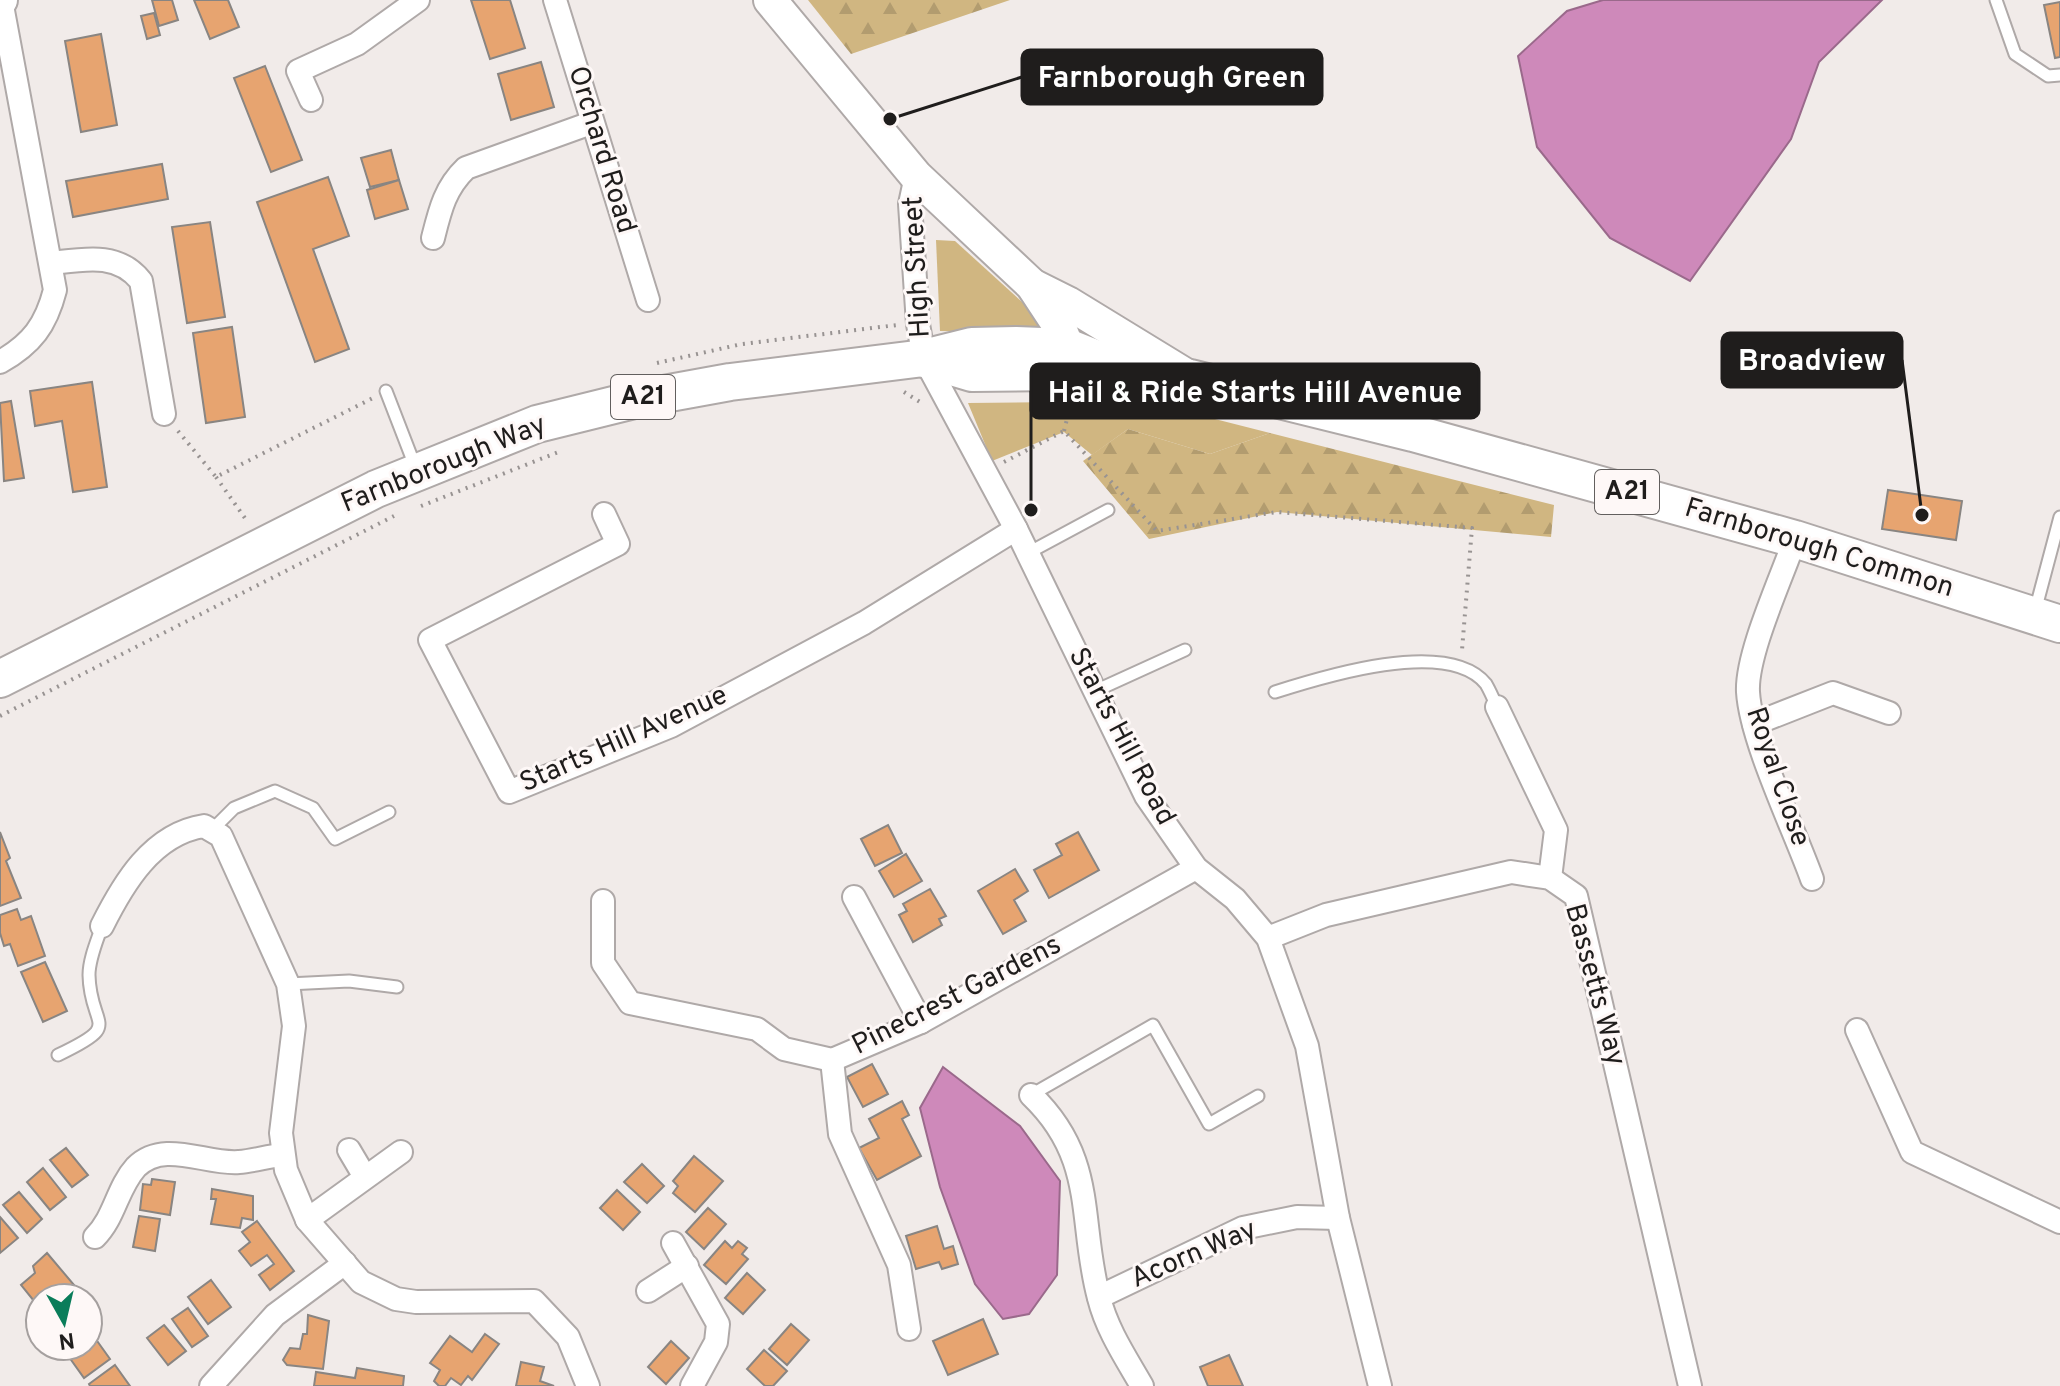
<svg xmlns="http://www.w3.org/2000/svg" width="2060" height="1386" viewBox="0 0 2060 1386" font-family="Overpass,sans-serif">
<defs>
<pattern id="forest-firs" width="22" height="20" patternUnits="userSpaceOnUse" patternTransform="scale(2)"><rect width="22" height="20" fill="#d0b681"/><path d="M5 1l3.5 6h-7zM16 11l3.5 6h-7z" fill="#b29c6f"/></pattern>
</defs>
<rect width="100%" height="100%" fill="#f1ebe9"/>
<g fill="#d0b681">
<polygon points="936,240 955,241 1043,321 1037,333 940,331"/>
<polygon points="1144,401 1270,433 1210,454 1128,429 1092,455 1064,432 992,461 968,403"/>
</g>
<g fill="url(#forest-firs)">
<polygon points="808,0 1010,0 851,54"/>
<polygon points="1128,429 1210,454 1270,433 1554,505 1551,537 1277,512 1149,539 1083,461"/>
</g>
<g fill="#ce89ba" stroke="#9a698b" stroke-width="2">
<polygon points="1603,0 1882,0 1819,62 1791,139 1690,281 1610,238 1537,147 1518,56 1567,11"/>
<polygon points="943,1067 1020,1126 1060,1181 1057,1275 1029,1314 1003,1319 975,1284 940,1187 920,1108"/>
</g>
<g fill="#e7a470" stroke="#898582" stroke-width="2">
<polygon points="152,0 172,0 178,20 159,26"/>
<polygon points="194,0 228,0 239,27 210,39"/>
<polygon points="471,0 510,0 525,48 490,59"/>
<polygon points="2060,2 2060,57 2055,58 2044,5"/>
<polygon points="154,13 160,35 147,39 141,16"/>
<polygon points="101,34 117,125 81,132 65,41"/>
<polygon points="541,62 554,107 511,120 498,74"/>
<polygon points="265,66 302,160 271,172 234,78"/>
<polygon points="391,150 399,180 370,187 361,158"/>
<polygon points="162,164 168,199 73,217 66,181"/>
<polygon points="328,177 349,236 313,249 349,349 315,362 257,202"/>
<polygon points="399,180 408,209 375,219 367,190"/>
<polygon points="210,222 225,317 187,323 172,227"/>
<polygon points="232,327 245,417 206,423 193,333"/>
<polygon points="92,382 107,487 73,492 62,421 35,426 30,391"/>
<polygon points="11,401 24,478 4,481 0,403"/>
<polygon points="1888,490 1962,501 1956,540 1882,529"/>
<polygon points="888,825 902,853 875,866 861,839"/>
<polygon points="0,832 10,858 6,861 21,898 0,906"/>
<polygon points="1078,832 1099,870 1049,898 1034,870 1062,855 1056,844"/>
<polygon points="906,854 922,881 894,897 879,871"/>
<polygon points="1015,869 1028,891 1014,900 1026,921 1003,934 978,891"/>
<polygon points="930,889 946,916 939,919 942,925 913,942 899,915 907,911 903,904"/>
<polygon points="17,909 21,920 31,916 45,956 18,966 10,944 4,946 0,933 0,915"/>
<polygon points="45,962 67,1011 43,1022 21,972"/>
<polygon points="872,1064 888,1094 863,1107 847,1077"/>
<polygon points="902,1101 909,1115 902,1119 921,1156 877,1180 859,1148 879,1138 869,1119"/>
<polygon points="66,1148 88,1175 72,1187 50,1160"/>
<polygon points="694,1156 723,1181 695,1212 673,1193 678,1186 673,1181"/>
<polygon points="642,1164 664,1186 647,1203 624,1182"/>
<polygon points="43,1168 66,1197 50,1210 27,1182"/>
<polygon points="152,1179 175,1182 170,1215 140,1210 143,1184 151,1185"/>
<polygon points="212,1189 253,1196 253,1220 242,1218 240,1228 211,1224 216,1199 211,1199"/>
<polygon points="617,1190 640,1212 623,1230 600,1208"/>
<polygon points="19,1192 42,1219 27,1233 3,1205"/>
<polygon points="708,1208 726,1224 704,1249 686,1232"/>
<polygon points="139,1216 160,1219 155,1251 133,1247"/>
<polygon points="0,1217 18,1238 0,1253"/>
<polygon points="257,1221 294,1271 270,1290 259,1275 274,1264 267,1255 251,1266 239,1251 250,1242 242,1232"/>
<polygon points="937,1226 944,1249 953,1246 958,1264 942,1269 939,1262 916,1269 906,1236"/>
<polygon points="725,1241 732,1248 738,1241 747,1248 742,1254 748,1259 726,1284 704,1265"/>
<polygon points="47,1253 85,1298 49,1298 56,1291 47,1298 40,1298 38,1306 21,1285 35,1273 33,1266"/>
<polygon points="747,1273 765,1290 743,1314 725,1298"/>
<polygon points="211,1280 231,1307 208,1324 188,1297"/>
<polygon points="188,1308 208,1336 192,1347 172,1319"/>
<polygon points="308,1315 329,1321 323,1369 287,1365 283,1360 290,1348 300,1349 303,1334 307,1334"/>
<polygon points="983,1319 998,1354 948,1375 933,1341"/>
<polygon points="791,1324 809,1340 787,1365 769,1349"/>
<polygon points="164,1325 186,1351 168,1365 147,1338"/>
<polygon points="485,1334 499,1344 472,1380 468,1376 461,1385 451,1378 445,1386 439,1386 434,1381 440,1370 430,1363 450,1336 472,1352"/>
<polygon points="95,1338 110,1359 84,1378 69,1357"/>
<polygon points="671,1341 689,1358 666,1384 648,1367"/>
<polygon points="764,1350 787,1371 773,1386 765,1386 747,1369"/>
<polygon points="1229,1355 1243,1386 1208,1386 1200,1367"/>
<polygon points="521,1362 544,1367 540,1381 554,1386 516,1386"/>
<polygon points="115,1365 130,1386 90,1386 89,1384"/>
<polygon points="357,1368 404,1376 403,1386 314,1386 316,1372 355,1378"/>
</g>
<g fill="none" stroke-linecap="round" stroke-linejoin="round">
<defs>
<g id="service">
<polyline points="1996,0 2015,54 2048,76 2060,75"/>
<polyline points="386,391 415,466"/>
<polyline points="1028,553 1108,510"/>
<polyline points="2035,611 2060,517"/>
<polyline points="1095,691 1185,650"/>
<path d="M 1275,692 C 1322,677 1448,637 1486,684 C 1490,691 1494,700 1497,707"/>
<polyline points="213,829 234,808 275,791 313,808 335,839 389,812"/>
<polyline points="288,984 349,981 397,987"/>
<path d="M 58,1055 C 125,1023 90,1029 89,975 C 89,959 97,941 102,926"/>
<polyline points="1031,1095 1153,1025 1209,1124 1258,1096"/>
</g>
<g id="minor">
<polyline points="555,0 648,300"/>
<polyline points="311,100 298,71 357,44 418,0"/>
<polyline points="916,176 910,204 918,324 924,358 1016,529 1146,796 1196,868 1235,899 1268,938 1307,1046 1338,1218 1380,1386"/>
<path d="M 433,238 C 440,210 445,188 466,168 L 591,123"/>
<path d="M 52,263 C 85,259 118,252 141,281 L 164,414"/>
<path d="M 0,362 C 32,344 46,325 55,290 L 1,0"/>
<polyline points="604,514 618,544 430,640 509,792 671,726 864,623 1016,529"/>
<path d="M 1795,539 C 1782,577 1746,654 1748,692 C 1751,741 1794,829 1812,879"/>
<polyline points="1497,707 1556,830 1550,878"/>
<polyline points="1754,724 1833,693 1889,713"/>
<polyline points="854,897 921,1022"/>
<polyline points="603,901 603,963 630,1003 757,1029 784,1049 832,1060 921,1022 1196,868"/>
<path d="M 102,926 C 123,884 152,834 204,826 L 221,836 L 288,984 L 294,1026 L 281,1133 L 286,1170 L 307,1220 L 361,1282 L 396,1299 L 416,1302 L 534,1301 L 568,1337 L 588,1386"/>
<polyline points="1268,938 1326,915 1511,872 1550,878 1576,896 1690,1386"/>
<polyline points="1857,1030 1912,1152 2060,1222"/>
<polyline points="832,1060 840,1134 899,1265 909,1329"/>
<path d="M 1031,1095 C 1098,1159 1078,1221 1099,1298 C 1107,1330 1126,1358 1142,1386"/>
<polyline points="349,1150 365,1177"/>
<polyline points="307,1220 401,1152"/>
<path d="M 95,1237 C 115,1217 117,1188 136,1167 C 164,1139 206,1165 239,1162 C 254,1161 268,1156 283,1155"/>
<polyline points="673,1243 718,1324 716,1342 692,1386"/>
<polyline points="648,1291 687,1266"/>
<polyline points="1099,1297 1243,1228 1297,1217 1338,1218"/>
<polyline points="211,1386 275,1315 345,1263"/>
</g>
<g id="secondary">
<polyline points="0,0 1,0"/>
<polyline points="770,0 916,176 1032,285 1059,326 1073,359 1083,365"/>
<polyline points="1032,285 1068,303 1184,374"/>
</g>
<g id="trunk">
<polyline points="925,359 972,373 1057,372 1104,366"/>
<polyline points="0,679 376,489 537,424 642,398 730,382 924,358 972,346 1016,345 1067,347 1112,365 1190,378 1413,433 1795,539 2060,624"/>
</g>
</defs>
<use href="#service" stroke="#afa9a8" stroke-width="15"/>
<use href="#minor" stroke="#afa9a8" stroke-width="26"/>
<use href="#secondary" stroke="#afa9a8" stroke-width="36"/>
<use href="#trunk" stroke="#afa9a8" stroke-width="40"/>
<g stroke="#989392" stroke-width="4" stroke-dasharray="2 6" stroke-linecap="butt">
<polyline points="657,363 742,344 897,325"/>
<polyline points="904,392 920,402"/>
<polyline points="178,431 216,477 373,398"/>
<polyline points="1064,431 1072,399"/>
<polyline points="1004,462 1064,431 1157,531 1277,512 1472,528 1462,650"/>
<polyline points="216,477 247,521"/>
<polyline points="421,506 561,451"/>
<polyline points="0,716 394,516"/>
</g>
<use href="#service" stroke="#fff" stroke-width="11"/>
<use href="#minor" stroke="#fff" stroke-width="22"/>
<use href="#secondary" stroke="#fff" stroke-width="32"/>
<use href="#trunk" stroke="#fff" stroke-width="36"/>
</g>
<g text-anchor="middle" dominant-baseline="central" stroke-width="6" stroke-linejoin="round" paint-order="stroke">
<g fill="#fef8f7" stroke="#625f5e" stroke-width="2">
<rect x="611" y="375" width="64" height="44" rx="6"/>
<rect x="1595" y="470" width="64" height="44" rx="6"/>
</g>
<g font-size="26" font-weight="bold" fill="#1f1d1c">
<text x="643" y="397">A21</text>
<text x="1627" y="492">A21</text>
</g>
<g font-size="28" fill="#1f1d1c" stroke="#fef8f7">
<text transform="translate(601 150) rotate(73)">Orchard Road</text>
<text transform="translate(918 267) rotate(-93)">High Street</text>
<text transform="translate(444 465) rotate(-22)">Farnborough Way</text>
<text transform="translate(1819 549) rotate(17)">Farnborough Common</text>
<text transform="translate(1121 737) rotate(62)">Starts Hill Road</text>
<text transform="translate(624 740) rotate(-24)">Starts Hill Avenue</text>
<text transform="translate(1777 777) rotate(71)">Royal Close</text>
<text transform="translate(1594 985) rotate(75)">Bassetts Way</text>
<text transform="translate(957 996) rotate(-27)">Pinecrest Gardens</text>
<text transform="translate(1194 1255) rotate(-23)">Acorn Way</text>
</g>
</g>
<path fill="none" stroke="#1f1d1c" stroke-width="3" d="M890 119L1022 77M1922 515L1902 360M1031 510L1031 391"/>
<g fill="#1f1d1c" stroke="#fef8f7" stroke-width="3">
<circle cx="890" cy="119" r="8"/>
<circle cx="1922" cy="515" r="8"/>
<circle cx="1031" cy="510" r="8"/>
</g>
<g fill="#1f1d1c" stroke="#1f1d1c" stroke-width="3">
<rect x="1022" y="50" width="300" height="54" rx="8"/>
<rect x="1722" y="333" width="180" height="54" rx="8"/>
<rect x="1031" y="364" width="448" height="54" rx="8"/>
</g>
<g font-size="30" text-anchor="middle" font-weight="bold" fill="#fff">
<text x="1172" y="87">Farnborough Green</text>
<text x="1812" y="370">Broadview</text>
<text x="1255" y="402">Hail &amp; Ride Starts Hill Avenue</text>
</g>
<g transform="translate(64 1322) rotate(172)"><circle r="38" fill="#fef8f7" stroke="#a5a09f" stroke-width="2"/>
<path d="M0-6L14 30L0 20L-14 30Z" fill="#0a7d5a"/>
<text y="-12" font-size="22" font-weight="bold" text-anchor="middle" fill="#1f1d1c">N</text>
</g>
</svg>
